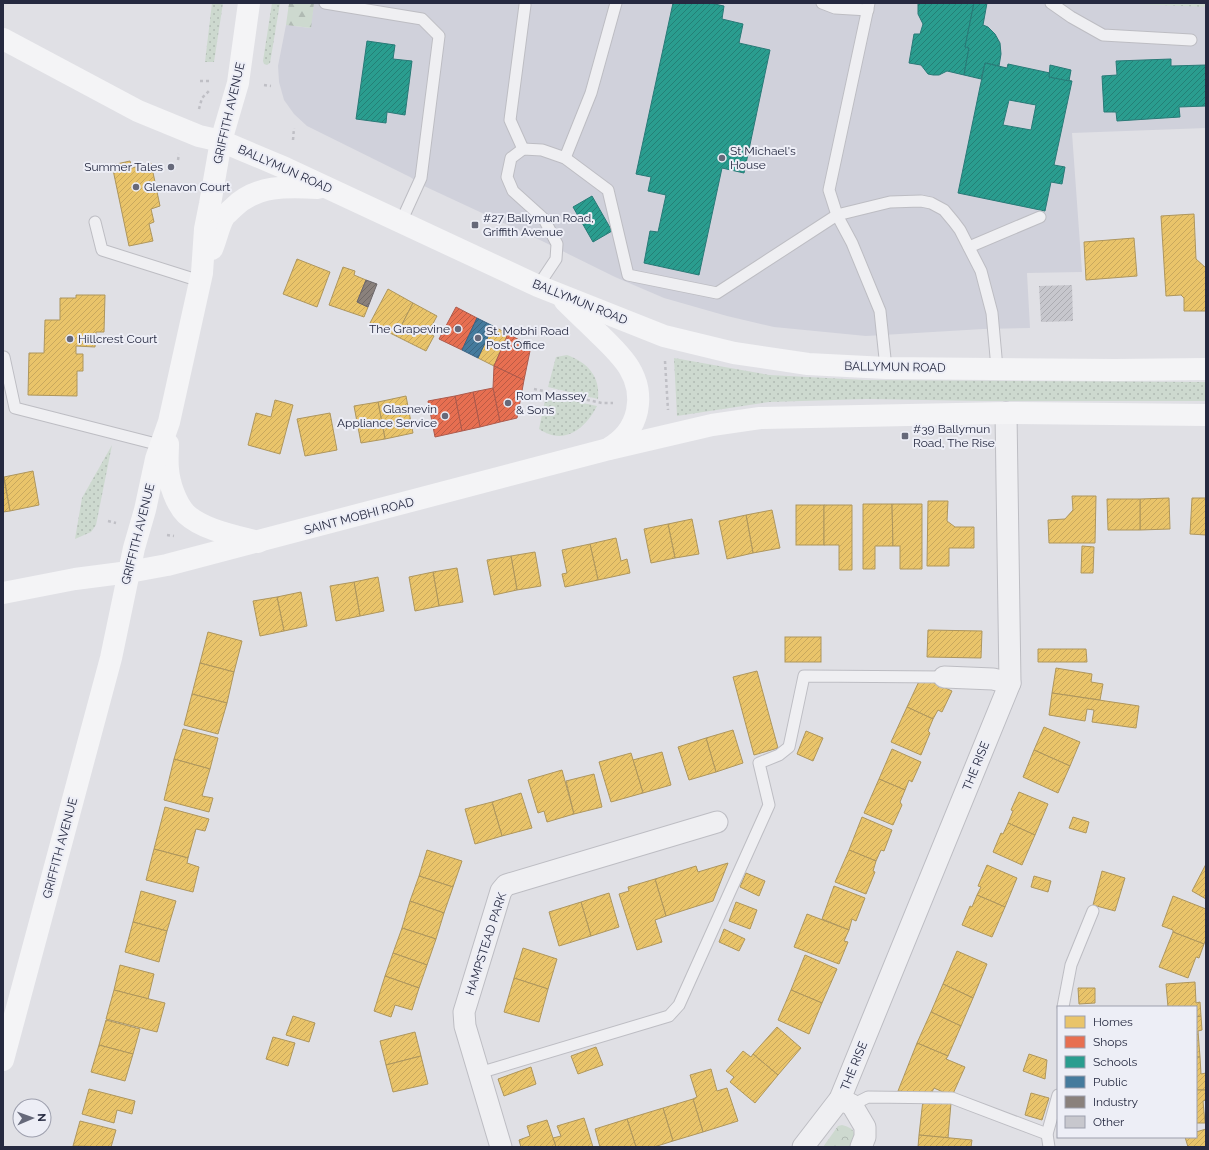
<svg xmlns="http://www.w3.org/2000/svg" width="1209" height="1150" viewBox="0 0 1209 1150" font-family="Raleway,sans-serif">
<defs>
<pattern id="grass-dots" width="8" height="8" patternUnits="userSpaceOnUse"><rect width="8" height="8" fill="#cdd9cf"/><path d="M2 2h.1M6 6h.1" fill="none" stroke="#b0bab3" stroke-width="1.8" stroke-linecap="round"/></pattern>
<pattern id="forest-firs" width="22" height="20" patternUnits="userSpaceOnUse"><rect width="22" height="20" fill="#cdd9cf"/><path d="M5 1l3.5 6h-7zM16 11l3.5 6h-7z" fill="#b0bab3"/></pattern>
<pattern id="park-crowns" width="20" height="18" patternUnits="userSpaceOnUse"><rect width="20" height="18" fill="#cdd9cf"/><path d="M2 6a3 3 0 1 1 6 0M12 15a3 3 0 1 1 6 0" fill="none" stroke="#b0bab3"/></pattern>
<pattern id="homes-hatch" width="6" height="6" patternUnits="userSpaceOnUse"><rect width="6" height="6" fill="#e9c46a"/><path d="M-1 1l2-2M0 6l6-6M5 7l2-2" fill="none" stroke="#c8a85d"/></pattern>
<pattern id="shops-hatch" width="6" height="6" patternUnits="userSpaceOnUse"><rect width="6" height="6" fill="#e76f51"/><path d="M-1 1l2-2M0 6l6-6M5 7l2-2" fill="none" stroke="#bb5b45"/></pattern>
<pattern id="schools-hatch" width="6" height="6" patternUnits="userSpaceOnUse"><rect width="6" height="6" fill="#2a9d8f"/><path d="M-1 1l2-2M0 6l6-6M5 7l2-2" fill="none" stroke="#248076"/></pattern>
<pattern id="public-hatch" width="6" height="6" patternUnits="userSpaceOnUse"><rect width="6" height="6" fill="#457b9d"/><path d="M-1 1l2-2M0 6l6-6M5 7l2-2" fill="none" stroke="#396581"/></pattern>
<pattern id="industry-hatch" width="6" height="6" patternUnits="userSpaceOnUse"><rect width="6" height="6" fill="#8a817c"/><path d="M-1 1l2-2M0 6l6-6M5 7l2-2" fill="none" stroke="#716a67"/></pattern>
<pattern id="building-hatch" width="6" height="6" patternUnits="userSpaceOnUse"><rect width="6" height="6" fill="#c7c7cd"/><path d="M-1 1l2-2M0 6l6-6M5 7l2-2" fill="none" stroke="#ababb1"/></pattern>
</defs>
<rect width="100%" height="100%" fill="#e0e0e5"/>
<polygon fill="#d0d1db" points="314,3 1206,3 1206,128 1072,133 1082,272 1027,273 1030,328 983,329 866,336 774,327 727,316 664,298 615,277 540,240 424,186 410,177 307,126 294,114 284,100 279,82 278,66 286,25 310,28"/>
<g fill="url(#grass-dots)">
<polygon points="212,3 223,3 214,62 205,62"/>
<polygon points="272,3 280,3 270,63 267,65 264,64 263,61"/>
<polygon points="1115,3 1206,3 1206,7"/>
<path d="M 567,355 C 588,363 600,376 598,399 L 548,387 L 556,357 Z"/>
<polygon points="674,358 769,375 865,380 1206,382 1206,401 983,401 867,399 769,402 677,416"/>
<path d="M 546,395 L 597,406 C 585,429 564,446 539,429 Z"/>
<polygon points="112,445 96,525 91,532 75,539 82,498"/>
</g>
<polygon fill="url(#forest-firs)" points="289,3 314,3 311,28 286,25"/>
<path fill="url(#park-crowns)" d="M 842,1125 C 857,1129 856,1134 851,1147 L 823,1147 L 838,1126 Z"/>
<g fill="url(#homes-hatch)" stroke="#ae965d">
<polygon points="130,161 132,168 151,163 160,206 151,209 154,222 149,224 153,241 129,246 112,165"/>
<polygon points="1194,214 1196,259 1206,268 1206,311 1184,311 1184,298 1181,295 1166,296 1161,216"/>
<polygon points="1134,238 1137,276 1086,280 1084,242"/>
<polygon points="297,259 330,272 317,307 283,294"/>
<polygon points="343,267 355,271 354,275 366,280 357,302 368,307 364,317 329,305"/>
<polygon points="388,289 413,303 396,336 370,323"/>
<polygon points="76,295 105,295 104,332 96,332 95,347 76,346 76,354 83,354 83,371 77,371 77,396 28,395 29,353 44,353 45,320 60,320 60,298 76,298"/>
<polygon points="413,303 437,316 428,333 434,336 426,351 396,336"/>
<polygon points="493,326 508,334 494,366 478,358"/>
<polygon points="406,396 413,433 385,439 378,402"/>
<polygon points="275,400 293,405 280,454 248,445 256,413 271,417"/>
<polygon points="378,402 385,439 361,443 354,406"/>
<polygon points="330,413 337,450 305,456 297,419"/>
<polygon points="33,471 39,505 10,511 4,477"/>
<polygon points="3,474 10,511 3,512"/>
<polygon points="1072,496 1096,496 1095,543 1049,543 1048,520 1065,519 1073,510"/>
<polygon points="1169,498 1170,529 1140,530 1140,499"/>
<polygon points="1192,498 1206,498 1206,535 1190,534"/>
<polygon points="1107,499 1140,499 1140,530 1108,530"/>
<polygon points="928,501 948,501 947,521 955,527 974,527 974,548 949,548 949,566 927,566"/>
<polygon points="863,504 892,504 893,546 875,546 875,569 863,569"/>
<polygon points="892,504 922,504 922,569 900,569 900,546 893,546"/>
<rect x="796" y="505" width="28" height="40"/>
<polygon points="824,505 852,505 852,570 839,570 839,545 824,545"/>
<polygon points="772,510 780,548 753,553 746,515"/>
<polygon points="746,515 753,553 727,559 719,521"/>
<polygon points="692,519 699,554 675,558 668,524"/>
<polygon points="668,524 675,558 651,563 644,529"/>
<polygon points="616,538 621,561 627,559 630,573 598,580 590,544"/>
<polygon points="590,544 598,580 565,587 562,574 567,573 562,550"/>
<polygon points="1082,546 1094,547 1093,573 1081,573"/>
<polygon points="535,552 541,586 517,590 511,556"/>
<polygon points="511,556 517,590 494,595 487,560"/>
<polygon points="457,568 463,602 439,606 433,572"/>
<polygon points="433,572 439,606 415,611 409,577"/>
<polygon points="378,577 384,611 360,616 354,582"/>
<polygon points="354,582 360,616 336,621 330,586"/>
<polygon points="301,592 307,626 284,631 277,597"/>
<polygon points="277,597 284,631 260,636 253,601"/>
<polygon points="928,630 982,631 981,658 927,657"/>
<polygon points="208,632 242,641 234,672 200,663"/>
<rect x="785" y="637" width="36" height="25"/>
<polygon points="1038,649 1086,649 1087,662 1038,662"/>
<polygon points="200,663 234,672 227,703 192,694"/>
<polygon points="1056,668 1092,674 1091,682 1103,684 1100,700 1052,693"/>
<polygon points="757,671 778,748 754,755 733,677"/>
<polygon points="921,677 952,691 942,712 938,710 933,719 907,707"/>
<polygon points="1052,693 1139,706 1136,728 1092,722 1094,710 1087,709 1085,721 1049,715"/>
<polygon points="192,694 227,703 218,734 184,725"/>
<polygon points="907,707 933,719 928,731 930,733 921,755 891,742"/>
<polygon points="1044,727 1080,742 1070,766 1034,750"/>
<polygon points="183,729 218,738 210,769 174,759"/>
<polygon points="733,730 743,763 716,772 706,738"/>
<polygon points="806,731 823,738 813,761 797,754"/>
<polygon points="706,738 716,772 689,780 678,747"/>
<polygon points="892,749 921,762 912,782 909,780 905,790 879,779"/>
<polygon points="1034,750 1070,766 1058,793 1023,777"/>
<polygon points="662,752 671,785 643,793 633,760"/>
<polygon points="631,753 643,793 611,802 599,762"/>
<polygon points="174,759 210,769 202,796 213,798 209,812 164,800"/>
<polygon points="562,770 574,814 547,822 544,811 538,813 528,780"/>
<polygon points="594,774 602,807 574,814 566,781"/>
<polygon points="879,779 905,790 900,802 902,805 893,825 864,813"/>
<polygon points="1019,792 1048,804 1035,835 1008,823 1013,811 1011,810"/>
<polygon points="521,793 532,828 502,836 492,802"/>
<polygon points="492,802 502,836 475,844 465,809"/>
<polygon points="165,807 209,819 205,831 196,829 188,858 154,849"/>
<polygon points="862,817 892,830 884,851 881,850 876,861 849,850"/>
<polygon points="1073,817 1089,822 1086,833 1069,828"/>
<polygon points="1008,823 1035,835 1022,865 993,852 1001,833 1003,834"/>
<polygon points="154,849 188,858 187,863 199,867 193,892 146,880"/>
<polygon points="427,850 462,861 453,887 419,876"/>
<polygon points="849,850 876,861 873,871 875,872 866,894 835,882"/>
<polygon points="728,863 713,901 666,916 655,879 696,866 698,872"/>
<polygon points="1206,864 1206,899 1192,891"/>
<polygon points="987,865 1017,878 1005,907 977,895 981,887 978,886"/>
<polygon points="1102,871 1125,878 1115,911 1093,905"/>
<polygon points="746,873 765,881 759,896 740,887"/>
<polygon points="419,876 453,887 444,913 410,901"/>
<polygon points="1034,876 1051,881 1048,892 1031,887"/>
<polygon points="655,879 666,916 655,920 662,942 637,950 619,894 629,891 628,887"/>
<polygon points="834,886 865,898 856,921 852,919 849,930 822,919"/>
<polygon points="141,891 176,901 167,931 133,922"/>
<polygon points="609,893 619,927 591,936 581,902"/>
<polygon points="977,895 1005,907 992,937 962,925 970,906 972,907"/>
<polygon points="1173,896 1206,909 1206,939 1204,944 1173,932 1173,930 1162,926"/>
<polygon points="410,901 444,913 436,939 402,928"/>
<polygon points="581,902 591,936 559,946 549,912"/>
<polygon points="736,902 757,910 750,929 729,921"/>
<polygon points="807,914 849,930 844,941 848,942 839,964 794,947"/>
<polygon points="133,922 167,931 159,962 125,952"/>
<polygon points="402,928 436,939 427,965 393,953"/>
<polygon points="724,929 745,939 739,951 719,942"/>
<polygon points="1173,932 1204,944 1199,958 1196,957 1188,978 1159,967"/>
<polygon points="523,948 557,959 548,989 514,978"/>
<polygon points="957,951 987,964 973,998 943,984"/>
<polygon points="393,953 427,965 419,988 385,976"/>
<polygon points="805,955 837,969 822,1003 791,990"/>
<polygon points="120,965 154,974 148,999 114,990"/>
<polygon points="385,976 419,988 412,1010 395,1005 391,1017 374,1011"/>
<polygon points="514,978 548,989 539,1022 504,1012"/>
<polygon points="1195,982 1196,1003 1200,1002 1201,1016 1196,1017 1196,1007 1168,1007 1166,984"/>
<polygon points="943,984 973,998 961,1026 931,1012"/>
<polygon points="1078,988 1095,988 1095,1003 1079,1004"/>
<polygon points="114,990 165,1003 157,1032 106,1019"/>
<polygon points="791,990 822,1003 809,1034 778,1020"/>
<polygon points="931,1012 961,1026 948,1056 917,1043"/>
<polygon points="293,1016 315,1023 309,1042 286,1035"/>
<polygon points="1201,1016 1202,1030 1198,1031 1200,1057 1196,1057 1196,1017"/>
<polygon points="106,1020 140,1029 133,1054 99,1045"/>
<polygon points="777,1027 801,1048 778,1075 753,1054"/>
<polygon points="415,1032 421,1056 386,1065 380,1041"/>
<polygon points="273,1037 295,1043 288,1066 266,1059"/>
<polygon points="917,1043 948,1056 946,1059 965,1067 952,1096 934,1088 931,1094 898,1091"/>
<polygon points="99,1045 133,1054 125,1081 91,1072"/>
<polygon points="596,1047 603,1065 578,1074 571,1056"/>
<polygon points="743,1051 751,1057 753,1054 778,1075 755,1103 730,1082 734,1077 726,1071"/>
<polygon points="1029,1054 1047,1060 1045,1079 1023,1071"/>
<polygon points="421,1056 428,1084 393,1092 386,1065"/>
<polygon points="1196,1057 1200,1057 1201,1074 1206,1073 1206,1090 1196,1090"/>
<polygon points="531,1067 536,1084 504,1096 498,1079"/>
<polygon points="711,1069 717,1091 727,1088 738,1121 703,1132 693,1099 697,1097 690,1075"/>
<polygon points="89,1089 135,1101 132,1114 117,1110 114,1123 82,1114"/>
<polygon points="1196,1090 1206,1090 1206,1100 1203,1101 1205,1123 1196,1123"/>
<polygon points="1031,1093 1049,1098 1042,1120 1025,1115"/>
<polygon points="693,1099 703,1132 673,1141 663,1108"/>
<polygon points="923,1100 951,1103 948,1138 919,1135"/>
<polygon points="663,1108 673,1141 654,1147 636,1147 627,1119"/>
<polygon points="584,1118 593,1147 556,1147 553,1138 561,1136 557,1126"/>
<polygon points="627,1119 636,1147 600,1147 595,1129"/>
<polygon points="547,1120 556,1147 521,1147 519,1140 530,1136 527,1126"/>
<polygon points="80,1121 116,1130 111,1147 73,1146"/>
<polygon points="1206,1129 1206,1147 1188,1147 1185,1137 1196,1137 1196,1132"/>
<polygon points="919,1135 972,1140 971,1147 918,1147"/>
</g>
<g fill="url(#shops-hatch)" stroke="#ad5a4c">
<polygon points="456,307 477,318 462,350 439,339"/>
<polygon points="508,334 531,346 524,380 494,366"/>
<polygon points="494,366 524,380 517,418 500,422 493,388"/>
<polygon points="493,388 500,422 480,427 473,392"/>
<polygon points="473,392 480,427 462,431 455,396"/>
<polygon points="455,396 462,431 435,437 428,401"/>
</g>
<g fill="url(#schools-hatch)" stroke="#287a77" fill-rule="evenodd">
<polygon points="673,3 710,3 724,6 722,19 743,24 739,43 770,50 744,173 722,168 699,275 644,263 650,231 658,232 666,195 648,191 651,177 636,174"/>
<polygon points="918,3 974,3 965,47 969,48 964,75 947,71 939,75 933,75 928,74 921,65 909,63 914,34 920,34 923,24 918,14"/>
<polygon points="974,3 987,3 983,25 988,27 995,34 1000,43 1001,54 999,66 985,63 981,79 964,75 969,48 965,47"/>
<polygon points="367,41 395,45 393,59 412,61 405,115 387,112 386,123 356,119"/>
<polygon points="1171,59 1171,66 1206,65 1206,106 1179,107 1180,117 1117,121 1116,112 1104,112 1102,76 1117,75 1116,61"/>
<path d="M 985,63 L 1007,68 L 1008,64 L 1050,73 L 1049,77 L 1072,81 L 1054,165 L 1065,167 L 1062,184 L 1051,182 L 1045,211 L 958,193 ZM 1009,100 L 1036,105 L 1031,130 L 1003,125 Z"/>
<polygon points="1050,65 1071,70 1069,81 1049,77"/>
<polygon points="592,196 612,231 593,242 573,207"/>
</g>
<polygon fill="url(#public-hatch)" stroke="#3b6281" points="477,318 493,326 478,358 462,350"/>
<polygon fill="url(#industry-hatch)" stroke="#6c676a" points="366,280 377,284 368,307 357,302"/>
<polygon fill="url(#building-hatch)" points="1072,285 1073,321 1041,322 1039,286"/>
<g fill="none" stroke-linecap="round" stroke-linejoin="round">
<defs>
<g id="lane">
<polyline points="325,3 422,19 439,36 421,178 401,222"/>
<polyline points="822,3 835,8 868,10"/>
<polyline points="869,3 829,190 837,215 852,243 880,311 886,368"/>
<polyline points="1051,3 1071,17 1103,35 1191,40"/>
<polyline points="523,149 510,120 525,5"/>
<polyline points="565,158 591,93 616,3"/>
<polyline points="95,222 102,250 200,281"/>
<polyline points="969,247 1040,217"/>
<polyline points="538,286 556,259 557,244 544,219 513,191 507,177 511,158 523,149 542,150 565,158 608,190 628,275 717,293 837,215 890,202 921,201 931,203 944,210 954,222 960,230 981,271 992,313 997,368"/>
<polyline points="4,357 15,408 160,445"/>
<polyline points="1063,1007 1071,965 1093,911"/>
<polyline points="479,1073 669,1016 679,1005 769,805 759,763 779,755 789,747 804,676 944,677"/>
<polyline points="852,1105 868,1097 952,1098 1047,1134"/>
<polyline points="1049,1147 1047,1134 1058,1095"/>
</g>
<g id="street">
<polyline points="944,677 993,679 1010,683"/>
<polyline points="840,1099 852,1105 865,1127 865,1137 861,1147"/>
<polyline points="501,1147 465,1026 464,1012 501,891 506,885 717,822"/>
<polyline points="803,1147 840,1099 1010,683 1006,413"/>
</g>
</defs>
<use href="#lane" stroke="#bdbdc3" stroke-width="13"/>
<use href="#street" stroke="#bdbdc3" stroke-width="23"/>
<g stroke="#bfbfc5" stroke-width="2.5" stroke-dasharray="3 3" stroke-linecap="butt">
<polyline points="200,81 212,81"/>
<polyline points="264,85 271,86"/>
<polyline points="199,109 202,98 210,90"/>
<polyline points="293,140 294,128"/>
<polyline points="178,160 179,154"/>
<polyline points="181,188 188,187"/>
<polyline points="665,361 668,410"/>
<polyline points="534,389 602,403 613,403"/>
<polyline points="108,521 116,523"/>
<polyline points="167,535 174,536"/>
</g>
<use href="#lane" stroke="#efeff2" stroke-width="11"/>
<use href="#street" stroke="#efeff2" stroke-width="21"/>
<g stroke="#f4f4f6" stroke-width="22">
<polyline points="3,39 138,111 199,136 221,141 285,168 538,286 664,336 734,353 808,364 886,368 1115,370 1206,369"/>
<path d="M 212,249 C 216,240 219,225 224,217 C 226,214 230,211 233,208 C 256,185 287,186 318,188"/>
<path d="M 565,301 C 576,312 587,322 598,333 C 621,355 644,376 637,411 C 633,429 623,440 608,449"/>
<path d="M 168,444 C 168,452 167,461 168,469 C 169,483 176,504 186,514 C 203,530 236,536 258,542"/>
<polyline points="3,593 75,579 129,572 167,565 605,450 712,425 760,418 1006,413 1206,415"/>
<polyline points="3,1060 111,658 134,548 145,510 156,459 169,422 202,273 205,229 210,204 221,141 238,83 249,3"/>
</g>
</g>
<g fill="#66697a" stroke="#edeef6" stroke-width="1.5">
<circle cx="722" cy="158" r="4"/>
<circle cx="171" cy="167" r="4"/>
<circle cx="136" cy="187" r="4"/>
<rect x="471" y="221" width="8" height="8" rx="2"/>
<circle cx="458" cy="329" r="4"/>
<circle cx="478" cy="338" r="4"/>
<circle cx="70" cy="339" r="4"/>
<circle cx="508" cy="403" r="4"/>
<circle cx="445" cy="416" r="4"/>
<rect x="901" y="432" width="8" height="8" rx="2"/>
</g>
<g text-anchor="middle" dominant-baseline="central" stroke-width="4" stroke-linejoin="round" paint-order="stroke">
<g font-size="12" fill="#252940" stroke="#edeef6">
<text transform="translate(229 113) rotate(-77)">GRIFFITH AVENUE</text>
<text transform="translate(285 169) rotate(24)">BALLYMUN ROAD</text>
<text transform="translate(580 302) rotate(22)">BALLYMUN ROAD</text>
<text transform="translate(895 367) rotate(1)">BALLYMUN ROAD</text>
<text transform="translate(359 516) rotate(-15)">SAINT MOBHI ROAD</text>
<text transform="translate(138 534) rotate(-76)">GRIFFITH AVENUE</text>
<text transform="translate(976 766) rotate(-68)">THE RISE</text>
<text transform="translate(60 848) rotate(-75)">GRIFFITH AVENUE</text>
<text transform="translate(486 944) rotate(-72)">HAMPSTEAD PARK</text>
<text transform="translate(854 1066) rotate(-68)">THE RISE</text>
</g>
<g font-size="12" fill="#252940" stroke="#edeef6" text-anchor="start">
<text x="730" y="151">St Michael's<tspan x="730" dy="14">House</tspan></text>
<text x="163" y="167" text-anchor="end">Summer Tales</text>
<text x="144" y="187">Glenavon Court</text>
<text x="483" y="218">#27 Ballymun Road,<tspan x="483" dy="14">Griffith Avenue</tspan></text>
<text x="450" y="329" text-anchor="end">The Grapevine</text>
<text x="486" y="331">St. Mobhi Road<tspan x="486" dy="14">Post Office</tspan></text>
<text x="78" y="339">Hillcrest Court</text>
<text x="516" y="396">Rom Massey<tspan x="516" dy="14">&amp; Sons</tspan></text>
<text x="437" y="409" text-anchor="end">Glasnevin<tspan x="437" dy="14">Appliance Service</tspan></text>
<text x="913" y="429">#39 Ballymun<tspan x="913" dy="14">Road, The Rise</tspan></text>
</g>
</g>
<rect width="1209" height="1150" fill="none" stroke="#252940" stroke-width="8"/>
<rect x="1057" y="1006" width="140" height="132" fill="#edeef6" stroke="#9d9fad"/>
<rect x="1065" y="1016" width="20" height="12" fill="#e9c46a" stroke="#9d9fad"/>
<text x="1093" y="1026" font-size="12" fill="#252940">Homes</text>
<rect x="1065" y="1036" width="20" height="12" fill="#e76f51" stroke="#9d9fad"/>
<text x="1093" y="1046" font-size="12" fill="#252940">Shops</text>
<rect x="1065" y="1056" width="20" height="12" fill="#2a9d8f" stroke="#9d9fad"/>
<text x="1093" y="1066" font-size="12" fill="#252940">Schools</text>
<rect x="1065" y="1076" width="20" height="12" fill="#457b9d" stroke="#9d9fad"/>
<text x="1093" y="1086" font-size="12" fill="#252940">Public</text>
<rect x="1065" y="1096" width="20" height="12" fill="#8a817c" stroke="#9d9fad"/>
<text x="1093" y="1106" font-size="12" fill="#252940">Industry</text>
<rect x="1065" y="1116" width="20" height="12" fill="#c7c7cd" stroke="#9d9fad"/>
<text x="1093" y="1126" font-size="12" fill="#252940">Other</text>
<g transform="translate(32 1118) rotate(88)"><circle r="19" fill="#edeef6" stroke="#9d9fad"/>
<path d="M0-3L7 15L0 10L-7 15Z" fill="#66697a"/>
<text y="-6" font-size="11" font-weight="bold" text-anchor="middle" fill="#252940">N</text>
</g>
</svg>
